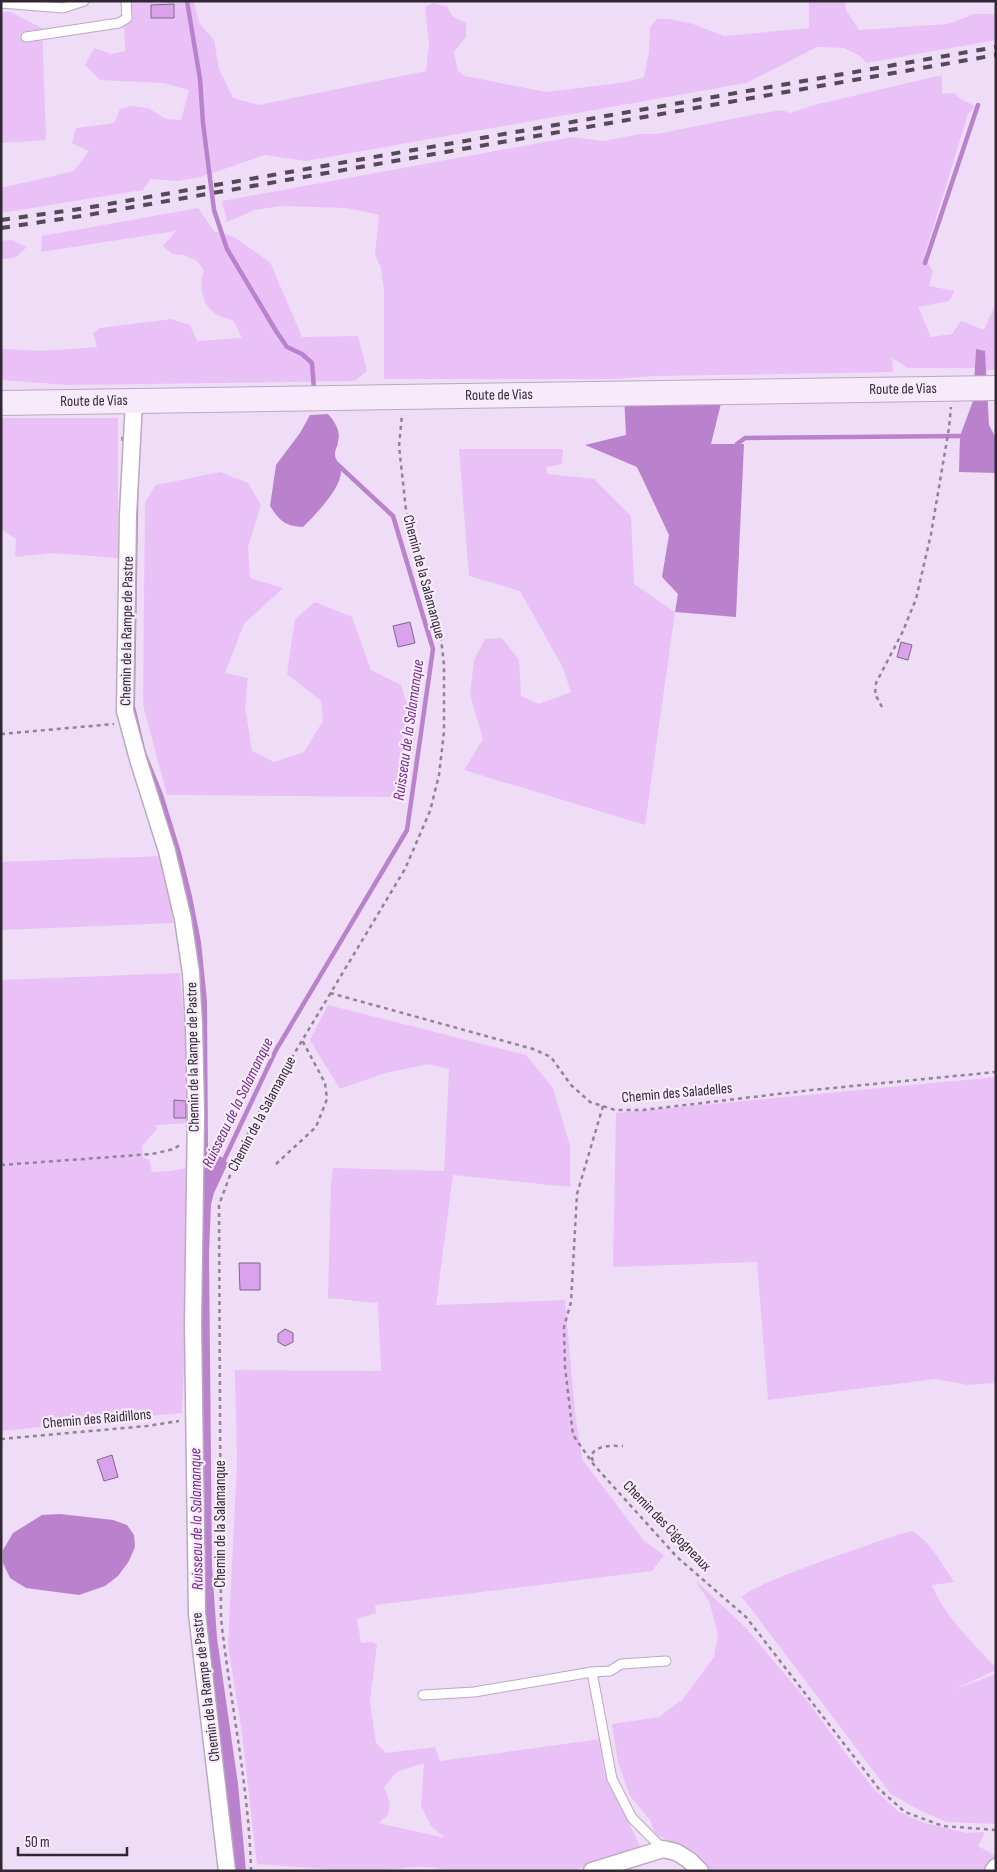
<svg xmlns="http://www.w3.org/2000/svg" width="997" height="1872" viewBox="0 0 997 1872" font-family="'Sofia Sans Condensed',sans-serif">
<rect width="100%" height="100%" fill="#efdcf6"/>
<g fill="#e9c1f7" fill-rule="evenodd">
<polygon points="123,1 194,1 199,23 214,40 219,69 233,98 259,105 426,71 429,45 425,7 433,3 447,7 453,17 466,23 466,37 454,52 458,71 465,76 546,92 627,82 644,77 649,52 650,27 657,19 669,19 693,24 724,36 809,28 809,1 845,1 846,10 859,30 948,24 974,14 996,14 996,40 866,63 860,56 844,48 817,47 746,83 306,161 265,155 201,177 178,181 150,179 143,190 1,213 1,188 74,171 89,151 72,143 76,128 114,123 120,109 132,106 148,108 166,119 181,120 189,90 163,83 100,80 85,65 94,48 111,54 125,51"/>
<polygon points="1,12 11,12 42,28 46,140 1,143"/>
<polygon points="942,75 942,94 955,93 957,97 975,106 968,114 924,257 933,271 929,286 955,291 949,301 918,307 931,337 952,334 961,321 984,330 996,303 996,370 985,370 985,351 976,349 975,368 908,368 892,358 893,372 653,376 615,379 384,379 384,290 381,268 375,254 379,215 347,208 281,206 254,210 227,222 222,201 572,137 604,141 640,134 657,134 757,114 782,110 790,113 814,105"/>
<path d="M 198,208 L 214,231 L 234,237 L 270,262 L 302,337 L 358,336 L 367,371 L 355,381 L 68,385 L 1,380 L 1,349 L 41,351 L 97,347 L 93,333 L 100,328 L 171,319 L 190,325 L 197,341 L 242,338 L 234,321 C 229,319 223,318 219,316 C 202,307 198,286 204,270 L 197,261 L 184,255 L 173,254 L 163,246 L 176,231 L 41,252 L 42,236 Z"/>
<polygon points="11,240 27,247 14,258 1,259 1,241"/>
<polygon points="1,418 118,418 118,558 51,553 15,557 16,539 1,529"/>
<polygon points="459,449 563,449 562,464 546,467 548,474 594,479 631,516 634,584 675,612 645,825 464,770 483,739 470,695 474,660 485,639 502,638 519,660 521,696 539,704 571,692 563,668 520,591 469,576"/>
<polygon points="220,472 248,483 261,505 248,547 250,578 283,588 244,624 225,673 248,678 245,706 252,751 274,762 304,752 323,721 321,701 287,674 295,619 315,602 352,617 371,670 401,685 416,732 405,797 167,795 143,705 145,502 156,485"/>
<polygon points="164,856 170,889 173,923 1,930 1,862"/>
<polygon points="180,973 193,1123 156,1125 157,1129 142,1146 143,1158 149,1159 152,1172 170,1171 192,1167 182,1413 1,1431 1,980"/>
<path d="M 328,1005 L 526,1055 L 553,1088 L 570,1146 L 570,1187 L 453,1175 L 436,1305 L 565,1300 L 575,1413 L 582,1459 L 644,1541 L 664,1555 L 652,1571 L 375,1605 L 376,1613 L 357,1619 L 361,1643 L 372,1642 L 377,1644 L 370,1701 L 376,1743 L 386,1753 L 435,1747 L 440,1761 L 600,1739 L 604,1771 L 641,1848 L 571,1871 L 450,1871 C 420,1862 401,1870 372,1871 C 358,1871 343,1871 329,1871 L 328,1869 L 257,1864 L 242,1733 L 228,1644 L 237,1464 L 235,1370 L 381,1371 L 378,1303 L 328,1298 L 331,1184 L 333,1168 L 444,1171 L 449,1069 L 429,1064 L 385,1073 L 340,1089 L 310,1040 ZM 424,1763 L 421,1806 L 431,1826 L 445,1838 L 378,1823 L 388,1815 L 390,1803 L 384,1787 L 397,1772 Z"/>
<polygon points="996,1077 996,1383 968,1385 935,1379 768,1400 757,1262 613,1267 616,1113"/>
<path d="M 912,1531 C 931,1542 942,1564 954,1582 L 932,1585 C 943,1615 974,1644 996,1668 L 996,1670 L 953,1690 L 996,1674 L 996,1824 L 947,1822 L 921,1811 L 891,1794 L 742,1597 C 751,1584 874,1543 897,1535 Z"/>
<path d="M 694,1579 L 746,1628 L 809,1703 L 843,1750 L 874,1789 L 899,1812 L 925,1823 L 967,1833 L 985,1832 L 978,1846 L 996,1856 L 982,1871 L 710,1871 C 696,1854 674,1843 655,1834 L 650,1820 L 630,1796 L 618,1762 L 612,1724 L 659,1717 L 680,1701 L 680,1703 L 714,1657 L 718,1634 L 709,1601 Z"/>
</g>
<g fill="#ba82cc">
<polygon points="976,349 985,351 989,425 996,438 996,473 959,472 960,436 973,401"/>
<polygon points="624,394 723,395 711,444 744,444 736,617 675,612 678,594 662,577 669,535 637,467 585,445 626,435"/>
<path d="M 328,414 C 335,422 341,431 338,442 C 338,446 335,449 335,453 C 334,460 341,464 341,470 C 342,488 315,515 303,527 C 285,526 280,521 270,506 L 276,465 L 300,433 L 310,415 Z"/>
<polygon points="138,436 139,457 135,706 146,752 163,794 181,852 192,896 201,942 207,1001 208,1152 218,1154 228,1163 214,1193 211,1204 209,1253 212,1567 217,1638 238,1784 246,1871 230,1871 202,1641 199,1171 215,1163 197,1154 196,993 133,739 124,441 121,441 121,437"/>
<polygon points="60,1514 113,1520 127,1525 134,1535 135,1547 129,1561 118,1576 105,1586 79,1595 26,1588 10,1578 3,1563 3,1550 13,1533 42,1515"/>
</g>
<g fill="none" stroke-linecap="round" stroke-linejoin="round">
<g stroke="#ba82cc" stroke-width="4.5">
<polyline points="187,1 200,79 203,123 214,210 227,249 276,331 287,347 302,354 312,363 314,390"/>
<polyline points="925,263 978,105"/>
<polyline points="737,444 745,438 960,436"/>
<polyline points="222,1164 276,1050 407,830 433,649 393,516 337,464"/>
</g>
</g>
<g fill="#daa2ed" stroke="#7b6a81">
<polygon points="174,4 174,18 151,18 151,5"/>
<polygon points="410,622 415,643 398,647 393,626"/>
<polygon points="901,642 912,645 908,660 897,657"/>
<polygon points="174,1100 186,1101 186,1118 174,1118"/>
<polygon points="239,1263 260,1263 260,1290 240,1290"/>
<polygon points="285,1329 293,1333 293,1342 285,1346 278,1342 278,1334"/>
<polygon points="112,1455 118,1477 104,1481 97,1460"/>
</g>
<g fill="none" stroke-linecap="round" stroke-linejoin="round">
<defs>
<g id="lane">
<polyline points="1,3 63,8 84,1"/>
<polyline points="26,37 119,23 127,18 126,1"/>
<polyline points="592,1672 612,1779 632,1818 663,1849"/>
<polyline points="423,1695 474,1692 592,1672 610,1671 621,1664 666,1661"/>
</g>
<g id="street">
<polyline points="134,401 128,515 125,711 138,759 167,851 183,919 191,973 194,1026 196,1113 193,1324 197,1614 227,1871"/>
<polyline points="592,1871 663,1849 676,1852 689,1860 700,1871"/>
<polyline points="993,1871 996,1867"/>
</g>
<polyline id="secondary" points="1,403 996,388"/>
</defs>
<use href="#lane" stroke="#bba9c2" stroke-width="11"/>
<use href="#street" stroke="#bba9c2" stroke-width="19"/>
<use href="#secondary" stroke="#bba9c2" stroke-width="26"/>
<g stroke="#918396" stroke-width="2.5" stroke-dasharray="4 4" stroke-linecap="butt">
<polyline points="882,707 875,694 876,683 903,631 916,599 931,534 949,428 951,407"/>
<polyline points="1,734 114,724"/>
<polyline points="330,993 533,1049 551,1057 571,1085 590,1102 615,1110 643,1110 812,1090 996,1072"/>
<polyline points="603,1106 577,1194 571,1302 564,1327 565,1367 573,1435 594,1465 677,1557 746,1617 879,1789 905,1812 943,1826 996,1830"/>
<polyline points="276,1164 316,1127 327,1099 325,1083 302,1040"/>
<polyline points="1,1165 152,1154 174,1149 181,1144"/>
<polyline points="1,1439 147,1426 179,1421"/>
<path d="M 593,1461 L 591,1455 C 599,1444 610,1446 623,1446"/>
<path d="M 251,1871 C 249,1786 230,1702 221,1618 L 219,1205 L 239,1151 L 261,1109 L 405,869 L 430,811 L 439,775 L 444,732 L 444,665 L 439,621 L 406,510 L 399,446 L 402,415"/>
</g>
<use href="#lane" stroke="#fff" stroke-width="9"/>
<use href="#street" stroke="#fff" stroke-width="16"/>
<use href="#secondary" stroke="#f7eafb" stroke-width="24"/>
<g stroke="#534a57" stroke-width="4" stroke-dasharray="9 9" stroke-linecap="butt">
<polyline points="1,220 86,208 996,47"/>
<polyline points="1,228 88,215 996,55"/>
</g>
</g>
<g text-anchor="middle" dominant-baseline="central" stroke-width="4.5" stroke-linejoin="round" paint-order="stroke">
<g font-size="15" fill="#2f2832" stroke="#f8ecfc">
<text transform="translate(903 389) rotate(-1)">Route de Vias</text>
<text transform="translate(499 395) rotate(-1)">Route de Vias</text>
<text transform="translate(94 401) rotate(-1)">Route de Vias</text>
<text transform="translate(424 577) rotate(75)">Chemin de la Salamanque</text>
<text transform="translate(127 631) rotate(-89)">Chemin de la Rampe de Pastre</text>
<text transform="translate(193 1057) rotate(-91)">Chemin de la Rampe de Pastre</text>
<text transform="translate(677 1093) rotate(-5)">Chemin des Saladelles</text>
<text transform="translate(262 1114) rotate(-62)">Chemin de la Salamanque</text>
<text transform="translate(97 1419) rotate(-5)">Chemin des Raidillons</text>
<text transform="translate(220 1524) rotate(-90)">Chemin de la Salamanque</text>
<text transform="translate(667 1526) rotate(46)">Chemin des Cigogneaux</text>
<text transform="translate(206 1687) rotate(-97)">Chemin de la Rampe de Pastre</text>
</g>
<g font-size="16" font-style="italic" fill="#712d85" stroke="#f8ecfc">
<text transform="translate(409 730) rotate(-82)">Ruisseau de la Salamanque</text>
<text transform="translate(238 1103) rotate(-64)">Ruisseau de la Salamanque</text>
<text transform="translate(197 1519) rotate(-91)">Ruisseau de la Salamanque</text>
</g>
</g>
<rect width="997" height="1872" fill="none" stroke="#2f2832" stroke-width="5"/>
<path d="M18 1847v8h109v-8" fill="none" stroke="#2f2832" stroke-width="2.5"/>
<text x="25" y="1847" font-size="15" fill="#2f2832" stroke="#f8ecfc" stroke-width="4" paint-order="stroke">50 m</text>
</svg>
